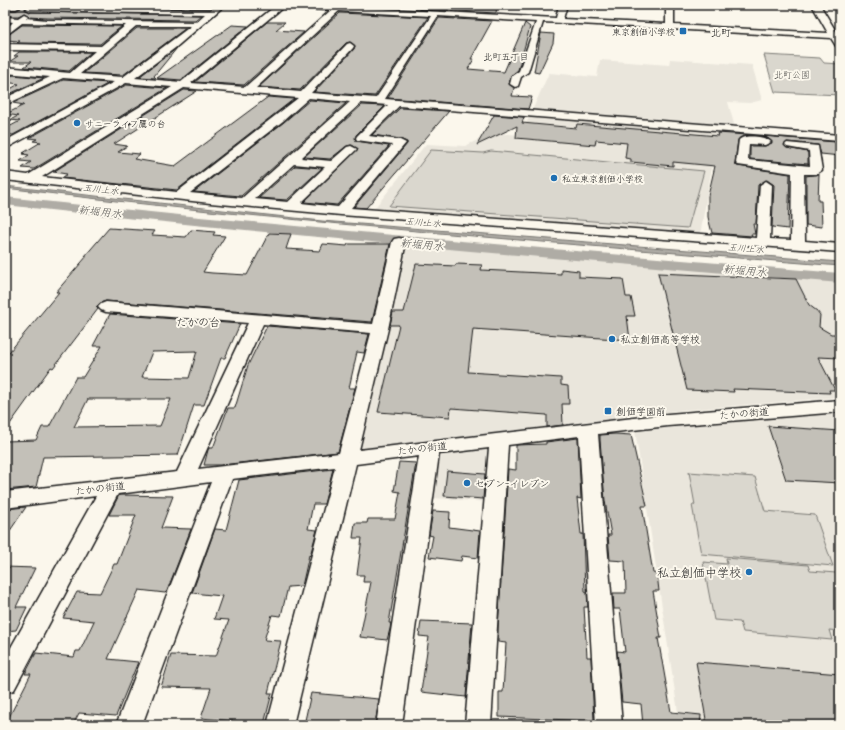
<svg xmlns="http://www.w3.org/2000/svg" width="845" height="730" viewBox="0 0 845 730" font-family="Mali,'Klee One',sans-serif">
<rect width="100%" height="100%" fill="#fbf7ec"/>
<filter id="ink" filterUnits="userSpaceOnUse"><feTurbulence type="fractalNoise" baseFrequency=".025" numOctaves="2"/><feDisplacementMap in="SourceGraphic" scale="8" xChannelSelector="R" yChannelSelector="G"/><feConvolveMatrix kernelMatrix="1 2 1 2 8 2 1 2 1" color-interpolation-filters="sRGB"/></filter>
<g filter="url(#ink)">
<g fill="#eae6dc">
<polygon points="670,59 752,65 762,100 750,103 728,102 735,128 719,127 700,235 373,210 426,144 465,146 493,133 521,135 549,73 597,77 600,60 669,65"/>
<polygon points="406,245 426,245 840,282 840,397 685,410 359,449"/>
<polygon points="840,412 840,725 680,725 635,430"/>
<polygon points="492,447 489,502 433,498 436,460 448,452"/>
</g>
<g fill="#dad7ce" stroke="#7b7a75">
<polygon points="764,55 820,58 824,63 840,64 840,95 775,92"/>
<polygon points="431,150 483,153 491,151 704,171 688,228 389,206"/>
<polygon points="689,472 755,477 765,511 815,515 833,566 701,554 692,505 695,505"/>
<polygon points="726,558 808,565 810,571 836,573 840,585 840,631 829,630 832,640 743,632 740,622 714,620 703,562 727,564"/>
</g>
<path fill="#afaca5" stroke="#74726e" d="M 5,186 L 322,221 L 840,262 L 840,266 C 561,244 282,222 5,188 Z"/>
<g fill="none" stroke-linecap="round" stroke-linejoin="round">
<path fill="#afaca5" fill-rule="evenodd" d="M 5,197 C 283,227 561,250 840,273 L 840,283 C 561,259 283,236 5,205 Z"/>
</g>
<g fill="#c3c0b8" stroke="#1c1c1c" fill-rule="evenodd">
<polygon points="20,5 214,5 210,8 30,6 25,8 30,12 201,15 195,20 47,18 29,17 25,13 18,16 5,16 5,10 17,10 21,8"/>
<polygon points="422,5 480,7 480,5 497,5 496,13 419,9 421,9"/>
<polygon points="340,13 428,17 375,96 314,92 354,49 355,46 350,42 346,43 300,90 259,87"/>
<polygon points="439,18 492,21 471,59 474,59 468,69 504,72 525,23 530,27 518,70 511,76 509,84 514,88 512,96 532,97 528,109 388,98"/>
<polygon points="267,22 285,22 276,30 304,32 244,85 195,82"/>
<polygon points="22,25 122,26 100,44 17,43 20,41 5,40 5,37"/>
<polygon points="232,25 248,26 181,80 157,78"/>
<polygon points="137,28 186,28 123,75 84,73"/>
<polygon points="541,33 554,34 553,43 539,73 534,72"/>
<polygon points="177,48 154,76 156,78 139,77"/>
<polygon points="19,52 91,52 69,71 24,67 31,62 9,62 18,56 14,56"/>
<polygon points="13,75 44,78 5,96 5,92 19,84 5,82"/>
<polygon points="63,80 109,83 13,135 5,134 5,129 20,121 10,120 18,116 6,114 24,105 13,103"/>
<polygon points="126,85 167,88 34,169 22,168 31,162 20,161 29,155 23,154 25,153 23,153 41,142 33,141 37,139 29,138"/>
<polygon points="184,90 197,91 114,144 127,146 118,152 140,154 134,159 175,166 268,97 294,99 177,190 62,178 67,174 53,172"/>
<polygon points="310,100 346,103 241,196 194,192 284,122"/>
<polygon points="362,105 385,106 356,135 356,141 389,146 337,205 304,202 358,149 352,145 347,146 330,159 304,157"/>
<polygon points="400,108 449,111 366,208 354,207 407,144 407,142 400,139 372,135"/>
<polygon points="494,115 524,117 522,123 576,128 577,124 718,136 717,133 748,135 738,140 735,163 737,166 790,174 788,229 772,227 774,185 767,180 758,185 756,224 753,224 755,234 751,234 752,236 712,233 708,217 708,196 715,166 673,162 673,166 631,162 631,159 625,158 627,143 596,140 595,145 516,138 517,126 477,145"/>
<polygon points="763,136 836,142 840,149 840,156 821,154 818,145 787,142 784,145 787,148 808,152 808,164 750,159 750,146 765,146 772,143 769,139"/>
<polygon points="295,166 322,168 287,200 259,198"/>
<polygon points="819,174 818,201 821,201 822,227 806,225 806,176"/>
<polygon points="109,228 155,231 152,235 186,237 191,230 215,232 213,235 225,236 203,272 212,273 247,275 269,233 291,234 286,249 320,251 323,244 347,246 348,244 390,244 372,322 106,301 100,303 96,307 98,309 53,368 51,367 5,431 5,357 59,292 56,292 87,256 85,256"/>
<polygon points="416,264 455,266 456,264 482,265 481,270 561,274 561,269 579,271 579,277 623,279 626,297 631,297 635,316 627,316 630,340 473,329 468,372 561,378 561,385 568,386 569,404 562,404 563,425 547,427 547,415 451,408 450,417 378,412 399,325 390,325 393,312 404,312"/>
<polygon points="658,273 796,279 809,305 817,311 820,315 819,327 831,334 840,334 840,358 818,357 835,390 829,390 830,393 733,389 734,392 687,390"/>
<path d="M 110,314 L 240,324 L 225,358 L 221,358 L 204,405 L 194,405 L 178,455 L 43,457 L 36,487 L 5,490 L 5,441 L 36,440 L 42,427 L 49,427 L 76,377 L 83,377 L 102,346 L 93,346 ZM 197,351 L 189,378 L 142,377 L 152,352 ZM 88,399 L 171,399 L 160,426 L 74,427 Z"/>
<polygon points="267,326 369,334 364,353 357,352 349,388 355,388 338,452 221,465 204,465 208,450 209,448 213,448 228,408 235,408 248,365"/>
<polygon points="768,426 840,431 840,483 786,480"/>
<polygon points="615,434 631,435 647,506 642,506 653,573 657,574 659,591 653,591 661,638 658,638 671,712 701,715 700,725 643,725 641,704 622,702 617,651 625,652 620,609 614,609 613,593 626,593 625,561 610,560 608,535 611,535 605,501 600,440 600,435"/>
<polygon points="578,438 581,499 577,498 581,534 583,534 585,591 587,592 588,607 584,607 587,657 591,657 594,721 499,717 499,692 503,692 506,643 498,642 498,628 508,469 516,470 516,445 546,444 546,442"/>
<polygon points="399,462 416,463 389,623 391,623 390,629 387,640 360,637 371,582 363,582 364,575 357,575 362,538 353,538 355,523 367,523 368,519 395,519 400,492 394,491"/>
<polygon points="333,469 324,504 313,504 308,529 317,530 310,556 309,555 302,586 288,587 281,616 272,615 264,640 281,641 268,693 272,693 264,724 201,718 211,688 161,687 171,655 216,656 229,620 214,619 222,596 192,593 215,529 226,530 239,480"/>
<polygon points="447,471 485,474 483,499 444,496"/>
<polygon points="119,495 173,496 161,528 191,529 167,591 165,593 139,590 108,659 138,662 116,716 79,713 73,725 5,725 31,674 25,674 36,653 74,657 76,651 80,651 94,621 63,618 77,592 100,593 114,564 117,564 136,515 109,515"/>
<polygon points="26,507 5,538 5,509"/>
<polygon points="433,511 450,512 449,527 480,531 478,558 462,556 461,561 429,557 433,536 429,535"/>
<polygon points="5,567 35,568 16,607 27,607 16,630 5,631"/>
<polygon points="421,621 472,623 466,697 421,692 429,637 419,636"/>
<polygon points="696,662 840,674 840,725 707,725"/>
<polygon points="311,693 379,699 375,725 304,725"/>
</g>
<g fill="none" stroke-linecap="round" stroke-linejoin="round">
<defs>
<g id="minor">
<polygon points="5,5 17,5 20,7 16,9 5,9"/>
<path d="M 216,5 L 225,5 L 175,48 L 135,78 L 181,82 L 274,7 L 270,5 L 345,5 L 344,7 L 556,18 L 559,5 L 567,5 L 563,19 L 666,24 L 666,5 L 674,5 L 674,25 L 828,33 L 812,5 L 820,5 L 837,33 L 840,34 L 840,46 L 836,46 L 831,38 L 543,22 L 528,72 L 521,77 L 518,86 L 515,87 L 510,84 L 512,76 L 519,71 L 536,22 L 438,16 L 385,99 L 840,135 L 840,141 L 399,106 L 369,136 L 400,140 L 406,143 L 351,208 L 756,238 L 760,185 L 766,181 L 772,185 L 770,239 L 791,240 L 792,173 L 738,165 L 736,163 L 739,140 C 744,134 766,136 771,142 L 765,145 L 749,144 L 748,160 L 810,166 L 809,151 L 787,147 L 785,145 L 787,143 L 818,146 L 822,170 L 816,174 L 804,174 L 805,241 L 840,244 L 840,252 L 341,215 L 210,203 L 5,180 L 5,172 L 28,175 L 172,87 L 126,83 L 5,149 L 5,141 L 114,82 L 63,78 L 5,105 L 5,98 L 50,77 L 5,73 L 5,67 L 70,73 L 95,51 L 5,50 L 5,44 L 101,46 L 126,25 L 22,23 L 5,36 L 5,30 L 13,22 L 5,21 L 5,17 L 18,18 L 24,14 L 28,16 L 26,18 L 47,20 L 196,22 L 205,14 L 30,11 L 26,9 L 30,7 L 211,10 ZM 282,8 L 331,10 L 245,87 L 191,83 ZM 339,11 L 431,16 L 376,98 L 311,93 L 353,48 L 354,46 L 350,43 L 347,44 L 301,92 L 256,88 ZM 136,26 L 191,26 L 123,77 L 80,74 ZM 184,88 L 298,98 L 177,192 L 42,177 ZM 309,98 L 350,102 L 242,198 L 190,193 L 283,121 ZM 361,103 L 388,105 L 357,136 L 356,138 L 357,140 L 392,145 L 338,207 L 301,203 L 357,149 L 351,146 L 347,147 L 331,161 L 301,158 ZM 294,164 L 325,167 L 288,202 L 255,199 Z"/>
<path d="M 399,238 L 404,239 L 406,242 L 388,329 L 359,450 L 668,414 L 840,400 L 840,412 L 668,426 L 598,434 L 622,725 L 596,725 L 579,436 L 508,445 L 491,725 L 465,725 L 489,448 L 439,454 L 402,725 L 376,725 L 419,456 L 356,464 L 293,725 L 267,725 L 335,467 L 232,479 L 142,725 L 116,725 L 211,482 L 118,494 L 14,690 L 5,693 L 5,658 L 96,496 L 5,508 L 5,492 L 177,472 L 248,323 L 106,312 L 101,310 L 98,307 L 101,304 L 106,302 L 373,324 L 392,242 L 394,239 ZM 263,324 L 371,333 L 339,453 L 198,469 Z"/>
</g>
</defs>
<use href="#minor" stroke="#1c1c1c" stroke-width="3"/>
<use href="#minor" fill="#fbf7ec" fill-rule="evenodd"/>
</g>
</g>
<g fill="#1f6fb2" stroke="#fbf7ec" stroke-width="1.5">
<rect x="679" y="27" width="8" height="8" rx="2"/>
<circle cx="77" cy="123" r="4"/>
<circle cx="554" cy="178" r="4"/>
<circle cx="612" cy="339" r="4"/>
<rect x="604" y="407" width="8" height="8" rx="2"/>
<circle cx="467" cy="483" r="4"/>
<circle cx="749" cy="572" r="4"/>
</g>
<g text-anchor="middle" dominant-baseline="central" stroke-width="4" stroke-linejoin="round" paint-order="stroke">
<g font-size="9" fill="#1c1c1c" stroke="#fbf7ec" text-anchor="start">
<text x="675" y="31" text-anchor="end">東京創価小学校</text>
<text x="85" y="123">サニーライフ鷹の台</text>
<text x="562" y="178">私立東京創価小学校</text>
</g>
<g font-size="9" fill="#1c1c1c" stroke="#fbf7ec">
<text x="506" y="56">北町五丁目</text>
</g>
<g font-size="9" fill="#555451" stroke="#fbf7ec">
<text x="792" y="74">北町公園</text>
</g>
<g font-size="9" font-style="italic" fill="#575653" stroke="#fbf7ec">
<text transform="translate(101 189) rotate(6)">玉川上水</text>
<text transform="translate(423 222) rotate(5)">玉川上水</text>
<text transform="translate(746 248) rotate(5)">玉川上水</text>
</g>
<g font-size="10" fill="#1c1c1c" stroke="#fbf7ec">
<text x="721" y="32">北町</text>
</g>
<g font-size="10" fill="#1c1c1c" stroke="#fbf7ec" text-anchor="start">
<text x="620" y="339">私立創価高等学校</text>
<text x="616" y="411">創価学園前</text>
<text x="475" y="483">セブン-イレブン</text>
</g>
<g font-size="10" fill="#1c1c1c" stroke="#fbf7ec">
<text transform="translate(744 413) rotate(-5)">たかの街道</text>
<text transform="translate(422 448) rotate(-7)">たかの街道</text>
<text transform="translate(100 488) rotate(-7)">たかの街道</text>
</g>
<g font-size="11" font-style="italic" fill="#575653" stroke="#fbf7ec">
<text transform="translate(100 211) rotate(6)">新堀用水</text>
<text transform="translate(422 244) rotate(5)">新堀用水</text>
<text transform="translate(745 270) rotate(5)">新堀用水</text>
</g>
<g font-size="11" fill="#1c1c1c" stroke="#fbf7ec">
<text x="198" y="321">たかの台</text>
</g>
<g font-size="12" fill="#1c1c1c" stroke="#fbf7ec" text-anchor="end">
<text x="741" y="572">私立創価中学校</text>
</g>
</g>
<rect width="845" height="730" fill="none" stroke="#fbf7ec" stroke-width="20"/>
<rect x="10" y="10" width="825" height="710" fill="none" stroke="#1c1c1c" stroke-width="1.5" filter="url(#ink)"/>
</svg>
